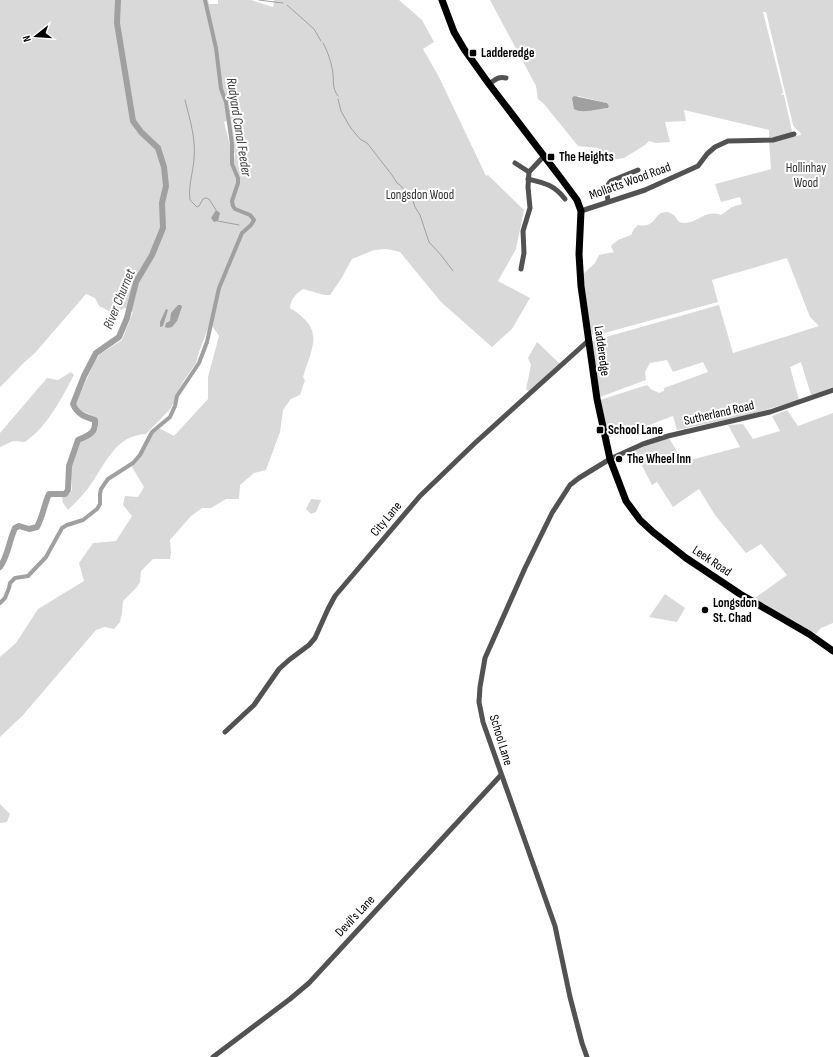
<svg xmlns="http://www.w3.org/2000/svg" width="833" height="1057" viewBox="0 0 833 1057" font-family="'Sofia Sans Condensed',sans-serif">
<rect width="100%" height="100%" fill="#fff"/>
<g fill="#d9d9d9" fill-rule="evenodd">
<path d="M 0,0 L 208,0 L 209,4 L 218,4 L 218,0 L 251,0 L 273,7 L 274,0 L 399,0 L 422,20 L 434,42 L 423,49 L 439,77 L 486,176 L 488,175 L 524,210 L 516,249 L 498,281 L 530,298 L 512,329 L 492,347 L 441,302 L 400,252 L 387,249 L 374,250 L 352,259 L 341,279 L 330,295 L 324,295 L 303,289 C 296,294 291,298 290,308 C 325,330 313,344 303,377 L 305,380 L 300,395 L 291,399 L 283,410 L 280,432 L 266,470 L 254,473 L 240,485 L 239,499 L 226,499 L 211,508 L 202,508 L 191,516 L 170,540 L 171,553 L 170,559 L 153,559 L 141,571 L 140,582 L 137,587 L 123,601 L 122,613 L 120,622 L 114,629 L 104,627 L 96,630 L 23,715 L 0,737 L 0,657 L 16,643 L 38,609 L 84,581 L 79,563 L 93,543 L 116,541 L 132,516 L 123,505 L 125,496 L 138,497 L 144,487 L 132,467 L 147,437 L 159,428 L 174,436 L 208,399 L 208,377 L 219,336 L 210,323 L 199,352 L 196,363 L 183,382 L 171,408 L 146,434 C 115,435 105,465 89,487 C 83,495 75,503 68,510 L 63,503 L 62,496 L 69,494 L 72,490 L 71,468 L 79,442 L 94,434 L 98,428 C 96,414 89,415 78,409 L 76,404 L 84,385 L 94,363 L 100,354 L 122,340 L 133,312 L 125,308 L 113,313 L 99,306 L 95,298 L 86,294 L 35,353 C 22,363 12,376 0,387 ZM 229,120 L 235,155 L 234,161 L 224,122 Z"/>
<path d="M 490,0 L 833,0 L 833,387 L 811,395 L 801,362 L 790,367 L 799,400 L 748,415 L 677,430 L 673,416 L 623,435 L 621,432 L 608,438 L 600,400 L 647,385 L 652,390 L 660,393 L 661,392 L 664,391 L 664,388 L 708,372 L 703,362 L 673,372 L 667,360 L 650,363 L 645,372 L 646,380 L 600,397 L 592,341 L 719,305 L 733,353 L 819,326 L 810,317 L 787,258 L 712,280 L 718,302 L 597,335 L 592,334 L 590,330 L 583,274 L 595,263 L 599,255 L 614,252 L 611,247 L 612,245 L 618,240 L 631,235 L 634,229 L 638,225 C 653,228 653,218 661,213 C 663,212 666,212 668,212 C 670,213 672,214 674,215 C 677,219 678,223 684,223 C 697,224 704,209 721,215 L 732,207 L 742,204 L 740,197 L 721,202 L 715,184 L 771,169 L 769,141 L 801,135 L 800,132 L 795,128 L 793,125 L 766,12 L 763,12 L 783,92 L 781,95 L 784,95 L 792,131 L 791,134 L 778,137 L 769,138 L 769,130 L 684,110 L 686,121 L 665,122 L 670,142 L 656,143 L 649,141 L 645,145 L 624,158 L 608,161 L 598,148 L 578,146 L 544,104 L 538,99 L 536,86 ZM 578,96 L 607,103 L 609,106 L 608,108 L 581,111 Z"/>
<polygon points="537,342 561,365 529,392 526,389 531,365 528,358"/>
<path d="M 71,372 L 74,375 C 61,399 48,426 25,442 L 13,441 L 0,447 L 0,433 L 47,378 L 58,380 Z"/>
<polygon points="787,410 798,426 833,413 833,623 821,628 816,634 755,598 787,575 761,544 746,553 715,515 699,489 673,507 657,482 652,485 634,450 669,438 683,462 740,447 728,425 743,424 753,439 780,431 772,416"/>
<polygon points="311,499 321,500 316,512 311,514 306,509"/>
<polygon points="665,594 685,608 677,622 649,617"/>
<polygon points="0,804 10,814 7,822 0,823"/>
</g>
<g fill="#a0a0a0">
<path d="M 574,96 L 607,103 L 609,106 L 608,108 C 598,109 582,114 574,109 L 572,98 Z"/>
<polygon points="216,210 220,213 218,221 214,222 211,218"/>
<polygon points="178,305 181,305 182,307 177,321 172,327 168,328 165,327 166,323 170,321 171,313"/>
<polygon points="166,309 168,310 163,326 160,327 160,322"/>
</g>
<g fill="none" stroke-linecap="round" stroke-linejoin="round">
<g stroke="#a0a0a0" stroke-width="1">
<polyline points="259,0 283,3"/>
<polyline points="287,5 314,29 321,41"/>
<path d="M 323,43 C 328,52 332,64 333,74 C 334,83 332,88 338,96"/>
<polyline points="338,99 341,111 350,127 360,139 367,143 371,148 392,175 397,183 400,185 413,201 415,207 420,215 429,242 441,255 453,271"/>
<path d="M 185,100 C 190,120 196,139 194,159 C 193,173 188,186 190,200 L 197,207 L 199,206 L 203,199 L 206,198 L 209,199 L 216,210"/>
<polyline points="218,221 239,225"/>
</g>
<polyline stroke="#a0a0a0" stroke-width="4" points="0,603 5,598 9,588 10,583 15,578 28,576 46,557 62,528 67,525 83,520 97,509 100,504 100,494 101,489 108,479 133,463 140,455 152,432 170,417 175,406 177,396 199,363 207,342 219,288 242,233 251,225 254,220 250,215 235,209 233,206 232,201 238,183 238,178 232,164 232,144 226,102 221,89 216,48 205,0"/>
<path stroke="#a0a0a0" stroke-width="6" d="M 0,567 C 8,556 9,541 15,528 L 19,526 L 29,529 L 37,527 C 43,516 44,505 49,494 L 65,494 L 68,490 L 69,466 L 78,440 C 89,435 96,434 95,420 C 85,417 77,414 73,404 L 84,376 L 96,353 L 119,337 L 127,318 L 136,282 L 152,255 L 163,228 L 162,203 L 166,186 L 164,167 L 158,148 L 141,132 L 133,121 L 117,23 L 118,0"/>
<g stroke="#525252" stroke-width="5">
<path d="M 489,84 C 495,80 498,76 506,78"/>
<polyline points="515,163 529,172"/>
<path d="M 528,179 C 545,183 554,185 565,199"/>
<path d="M 608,201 C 607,193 605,187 611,181 L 638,170"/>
<polyline points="581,211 645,190 698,166 707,154 715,147 728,141 773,140 794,134"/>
<polyline points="521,269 524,253 523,231 530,208 528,187 529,172 544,156"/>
<polyline points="225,732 254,705 279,669 289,660 309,645 315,638 328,609 335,596 420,496 475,443 588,341"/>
<polyline points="213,1057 290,999 309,983 501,775"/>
<polyline points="587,1057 582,1043 570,997 555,926 483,722 479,702 480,687 485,658 525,568 552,513 570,485 579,478 610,459 643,444 668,436 770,412 833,390"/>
</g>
<polyline stroke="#000" stroke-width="7" points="442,0 454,32 464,49 489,84 560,177 577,200 581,211 579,254 581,286 597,399 610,459 626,501 640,520 653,532 686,558 740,594 809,634 833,651"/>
</g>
<g fill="#000" stroke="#fff" stroke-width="1.5">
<rect x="469" y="49" width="8" height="8" rx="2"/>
<rect x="547" y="153" width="8" height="8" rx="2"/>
<rect x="596" y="426" width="8" height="8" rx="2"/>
<circle cx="619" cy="459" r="4"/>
<circle cx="705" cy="610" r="4"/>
</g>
<g text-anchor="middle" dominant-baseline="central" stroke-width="4" stroke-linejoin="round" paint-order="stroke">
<g font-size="13" font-weight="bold" fill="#000" stroke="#fff" text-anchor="start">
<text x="481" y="53">Ladderedge</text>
<text x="559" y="157">The Heights</text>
<text x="608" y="430">School Lane</text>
<text x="627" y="459">The Wheel Inn</text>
<text x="713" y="603">Longsdon<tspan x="713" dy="15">St. Chad</tspan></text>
</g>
<g font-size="13" fill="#303030" stroke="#fff">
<text x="806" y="168">Hollinhay<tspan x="806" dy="15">Wood</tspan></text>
<text x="420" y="195">Longsdon Wood</text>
</g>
<g font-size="13" fill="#000" stroke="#fff">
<text transform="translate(630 181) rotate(-20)">Mollatts Wood Road</text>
<text transform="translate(602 351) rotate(82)">Ladderedge</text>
<text transform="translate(719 413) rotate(-13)">Sutherland Road</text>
<text transform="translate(386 519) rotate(-50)">City Lane</text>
<text transform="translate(712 561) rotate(34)">Leek Road</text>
<text transform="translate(501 740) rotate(73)">School Lane</text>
<text transform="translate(355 916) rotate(-47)">Devil's Lane</text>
</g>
<g font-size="14" font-style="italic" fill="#414141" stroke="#fff">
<text transform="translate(239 127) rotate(81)">Rudyard Canal Feeder</text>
<text transform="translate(119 299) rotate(-68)">River Churnet</text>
</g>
</g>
<g transform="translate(36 36) rotate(253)" stroke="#ffffff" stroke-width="3" paint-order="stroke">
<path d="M0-3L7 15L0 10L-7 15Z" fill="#000000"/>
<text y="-6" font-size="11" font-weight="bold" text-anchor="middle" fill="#000000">N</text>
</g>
</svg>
